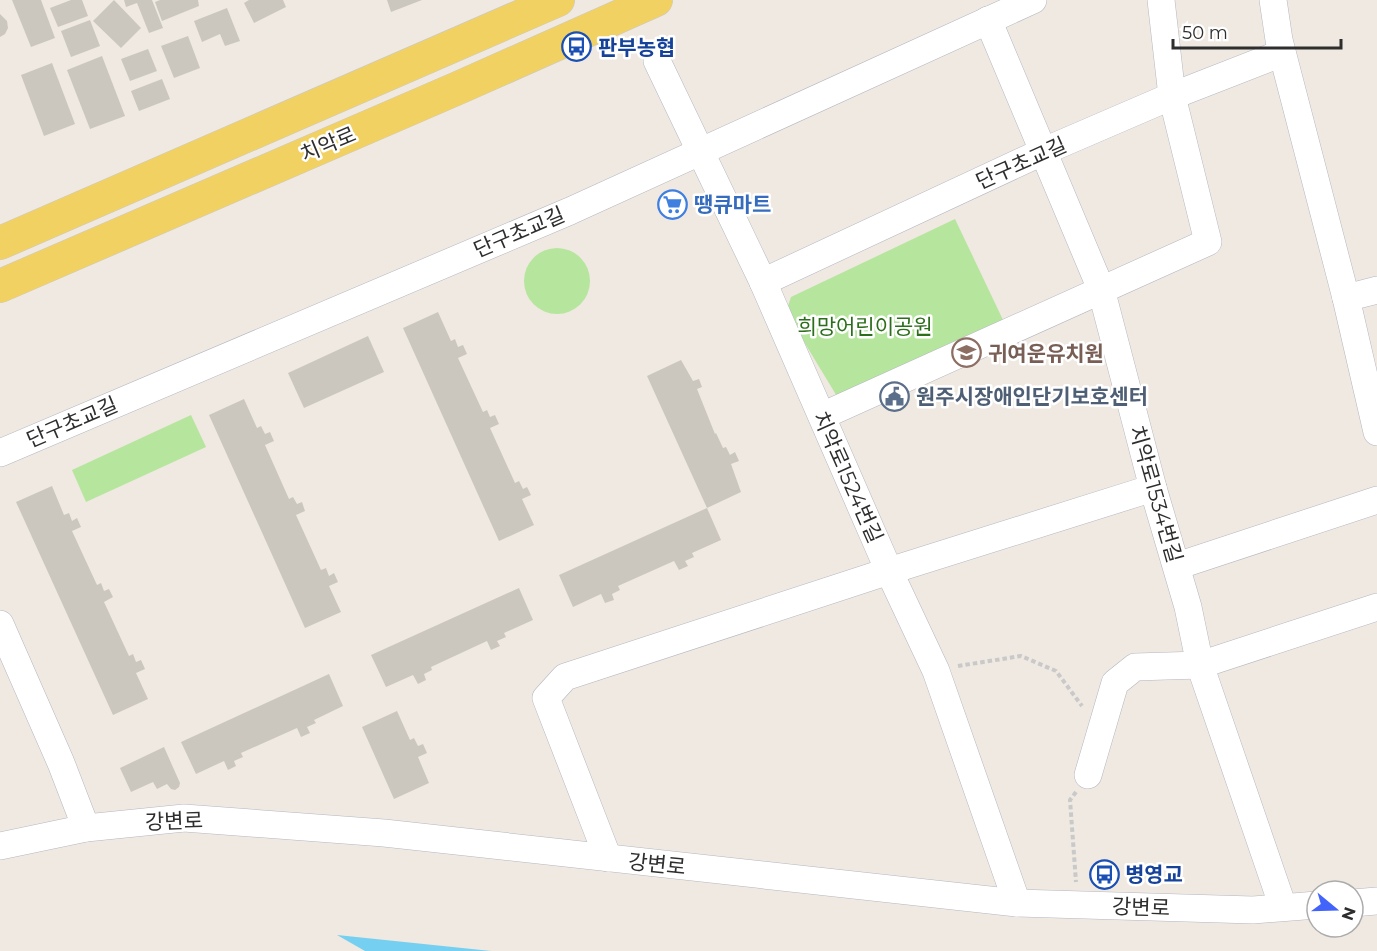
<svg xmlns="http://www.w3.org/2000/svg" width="1377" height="951" viewBox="0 0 1377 951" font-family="Montserrat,'Noto Sans KR',sans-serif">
<rect width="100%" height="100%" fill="#efe9e1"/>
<g fill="#b6e59e">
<polygon points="955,219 1004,322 838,398 786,312 791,297"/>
<circle cx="557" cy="281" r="33"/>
<polygon points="191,415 206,447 86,502 72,470"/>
</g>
<polygon fill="#75cff0" points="337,935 491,951 365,951"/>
<g fill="#cbc7bf">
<polygon points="12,0 41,0 55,38 31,47"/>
<polygon points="71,0 82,0 88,16 58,27 50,8"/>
<polygon points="114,0 141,28 121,48 93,21"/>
<polygon points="124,0 152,0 163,28 149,33 137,3 126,7"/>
<polygon points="160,0 198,0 199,6 162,21 155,2"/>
<polygon points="249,0 283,0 286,7 254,23 244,3"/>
<polygon points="387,0 422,0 391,12"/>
<polygon points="227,8 240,41 225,46 220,34 202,42 194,21"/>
<polygon points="0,14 7,21 8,28 5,34 0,37"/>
<polygon points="90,20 100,46 71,57 61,31"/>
<polygon points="188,36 200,68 174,78 161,46"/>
<polygon points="148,49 157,71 130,81 121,59"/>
<polygon points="102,56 125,116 90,129 67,70"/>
<polygon points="52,63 75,124 44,136 21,75"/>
<polygon points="162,79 170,99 139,111 131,91"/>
<polygon points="438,312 451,341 455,339 458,347 463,345 467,354 458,358 483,412 487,410 490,417 495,415 499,424 490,428 515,483 519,481 523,489 527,487 531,495 522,499 534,525 499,541 403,328"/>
<polygon points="368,336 384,372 304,408 288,373"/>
<polygon points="681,360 693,381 699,379 702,387 697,389 715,434 716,433 723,448 726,447 730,455 735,452 739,461 731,464 741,492 707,508 647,376"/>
<polygon points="244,399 257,428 261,426 265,434 270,432 274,441 265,445 289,499 293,497 297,504 302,502 305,511 296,515 321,570 326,568 329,576 334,573 338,582 329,586 341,612 305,628 209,415"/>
<polygon points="52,486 64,515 69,513 72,521 77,518 81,527 72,531 97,585 101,583 104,591 109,589 113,597 104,602 129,656 133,654 136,662 141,660 145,669 136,673 148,699 113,715 16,502"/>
<polygon points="707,508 721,540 692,553 694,557 685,561 688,566 679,570 674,561 618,586 620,590 612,594 614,600 605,603 601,594 573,607 559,575"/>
<polygon points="519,588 533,620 504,633 506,637 497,641 500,646 491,650 487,641 431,667 432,670 424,674 426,680 418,684 413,675 386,687 371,655"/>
<polygon points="329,674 343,706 314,720 316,723 307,727 310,733 301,737 297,728 241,753 243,757 234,761 236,766 228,770 224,761 196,774 181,742"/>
<polygon points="397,711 410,740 414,738 418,746 423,744 427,753 418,757 429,783 394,799 362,727"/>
<polygon points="164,747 180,783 179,787 175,790 171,789 167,784 157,789 153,782 131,792 120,768"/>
</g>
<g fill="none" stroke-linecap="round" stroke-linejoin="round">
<defs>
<g id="minor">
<polyline points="1273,0 1279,40 1346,298 1377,432"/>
<polyline points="988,20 1101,289 1153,488 1188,607 1200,665 1283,907"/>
<polyline points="657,61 763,282 889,571 936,671 1017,903"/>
<polyline points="763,282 1042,152 1172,96 1282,53"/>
<polyline points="1346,298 1377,290"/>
<polyline points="822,416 1208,242 1172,96 1161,0"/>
<polyline points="0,453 570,211 1033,0"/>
<polyline points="1177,566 1377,500"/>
<polyline points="0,624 61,763 86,828"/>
<polyline points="1088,775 1115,683 1135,667 1200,665 1377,607"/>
<polyline points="0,846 86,828 184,818 384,833 1017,903 1253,910 1317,905"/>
<polyline points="608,858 546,698 565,677 889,571 1153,488"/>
<polyline points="1353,903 1377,901"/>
</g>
<g id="major">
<polyline points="0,243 558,0"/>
<polyline points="0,286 458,88 656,0"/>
</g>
</defs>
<use href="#minor" stroke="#b4b7c1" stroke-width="28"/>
<use href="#major" stroke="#c9c9c9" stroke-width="34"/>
<g stroke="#c9c9c9" stroke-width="4" stroke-dasharray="4.5 3" stroke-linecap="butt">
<polyline points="958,666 1021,656 1056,671 1082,706"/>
<polyline points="1076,792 1070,800 1076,882"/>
</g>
<use href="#minor" stroke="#fff" stroke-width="27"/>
<use href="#major" stroke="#f2d163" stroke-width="33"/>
</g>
<defs>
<symbol id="bus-ring" viewBox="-11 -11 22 22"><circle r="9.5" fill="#fff" stroke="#1a4fb4" stroke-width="1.5"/><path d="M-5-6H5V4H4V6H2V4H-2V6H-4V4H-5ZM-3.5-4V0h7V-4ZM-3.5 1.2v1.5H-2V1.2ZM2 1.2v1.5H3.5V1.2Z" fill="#1a4fb4"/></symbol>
<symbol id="supermarket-ring" viewBox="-11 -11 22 22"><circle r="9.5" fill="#fff" stroke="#3f7fe0" stroke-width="1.5"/><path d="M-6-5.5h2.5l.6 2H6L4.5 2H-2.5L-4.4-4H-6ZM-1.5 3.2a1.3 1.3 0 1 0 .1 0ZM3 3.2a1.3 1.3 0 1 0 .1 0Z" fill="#3f7fe0"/></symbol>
<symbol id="school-ring" viewBox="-11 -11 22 22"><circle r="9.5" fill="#fff" stroke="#8d6e63" stroke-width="1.5"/><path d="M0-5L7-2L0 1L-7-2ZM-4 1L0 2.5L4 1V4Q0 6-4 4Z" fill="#8d6e63"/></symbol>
<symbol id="civic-ring" viewBox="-11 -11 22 22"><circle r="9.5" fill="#fff" stroke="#5c6f8a" stroke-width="1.5"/><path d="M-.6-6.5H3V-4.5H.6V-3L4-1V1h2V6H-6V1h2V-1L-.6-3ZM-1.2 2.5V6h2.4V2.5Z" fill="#5c6f8a"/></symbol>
</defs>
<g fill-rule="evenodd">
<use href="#bus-ring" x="560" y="30" width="33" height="33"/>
<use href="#supermarket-ring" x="656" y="188" width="33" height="33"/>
<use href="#school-ring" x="950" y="336" width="33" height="33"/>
<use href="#civic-ring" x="878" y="380" width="33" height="33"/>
<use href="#bus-ring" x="1088" y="858" width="33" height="33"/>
</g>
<g text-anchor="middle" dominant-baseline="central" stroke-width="5" stroke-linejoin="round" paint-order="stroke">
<g font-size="21" font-weight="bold" fill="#164399" stroke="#fff" text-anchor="start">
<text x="598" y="47">판부농협</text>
<text x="1125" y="874">병영교</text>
</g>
<g font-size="21" fill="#2e2e2e" stroke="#fff">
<text transform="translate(328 144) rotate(-23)">치악로</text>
<text transform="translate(1021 163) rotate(-24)">단구초교길</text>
<text transform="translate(519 232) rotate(-23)">단구초교길</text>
<text transform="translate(72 422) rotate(-23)">단구초교길</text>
<text transform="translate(848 477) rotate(66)">치악로1524번길</text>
<text transform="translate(1156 494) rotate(74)">치악로1534번길</text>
<text transform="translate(174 821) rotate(-2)">강변로</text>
<text transform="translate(657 864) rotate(6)">강변로</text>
<text transform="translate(1141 907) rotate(2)">강변로</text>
</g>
<g font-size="21" font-weight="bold" fill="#366cbe" stroke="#fff" text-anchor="start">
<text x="694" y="204">땡큐마트</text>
</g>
<g font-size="21" fill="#2c6e1b" stroke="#fff">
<text x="865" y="326">희망어린이공원</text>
</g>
<g font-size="21" font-weight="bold" fill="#785e54" stroke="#fff" text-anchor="start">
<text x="988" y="353">귀여운유치원</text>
</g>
<g font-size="21" font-weight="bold" fill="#4e5e75" stroke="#fff" text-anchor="start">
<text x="916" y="396">원주시장애인단기보호센터</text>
</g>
</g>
<g transform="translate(1335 909) rotate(109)"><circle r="28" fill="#ffffff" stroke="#ababab" stroke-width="1.5"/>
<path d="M0-4.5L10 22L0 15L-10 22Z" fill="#4264fb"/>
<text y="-9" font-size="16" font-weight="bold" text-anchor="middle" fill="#2e2e2e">N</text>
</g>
<path d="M1173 39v9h168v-9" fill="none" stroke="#2e2e2e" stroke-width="3"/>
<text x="1182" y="39" font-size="18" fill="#2e2e2e" stroke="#ffffff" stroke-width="4.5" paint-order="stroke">50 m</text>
</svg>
